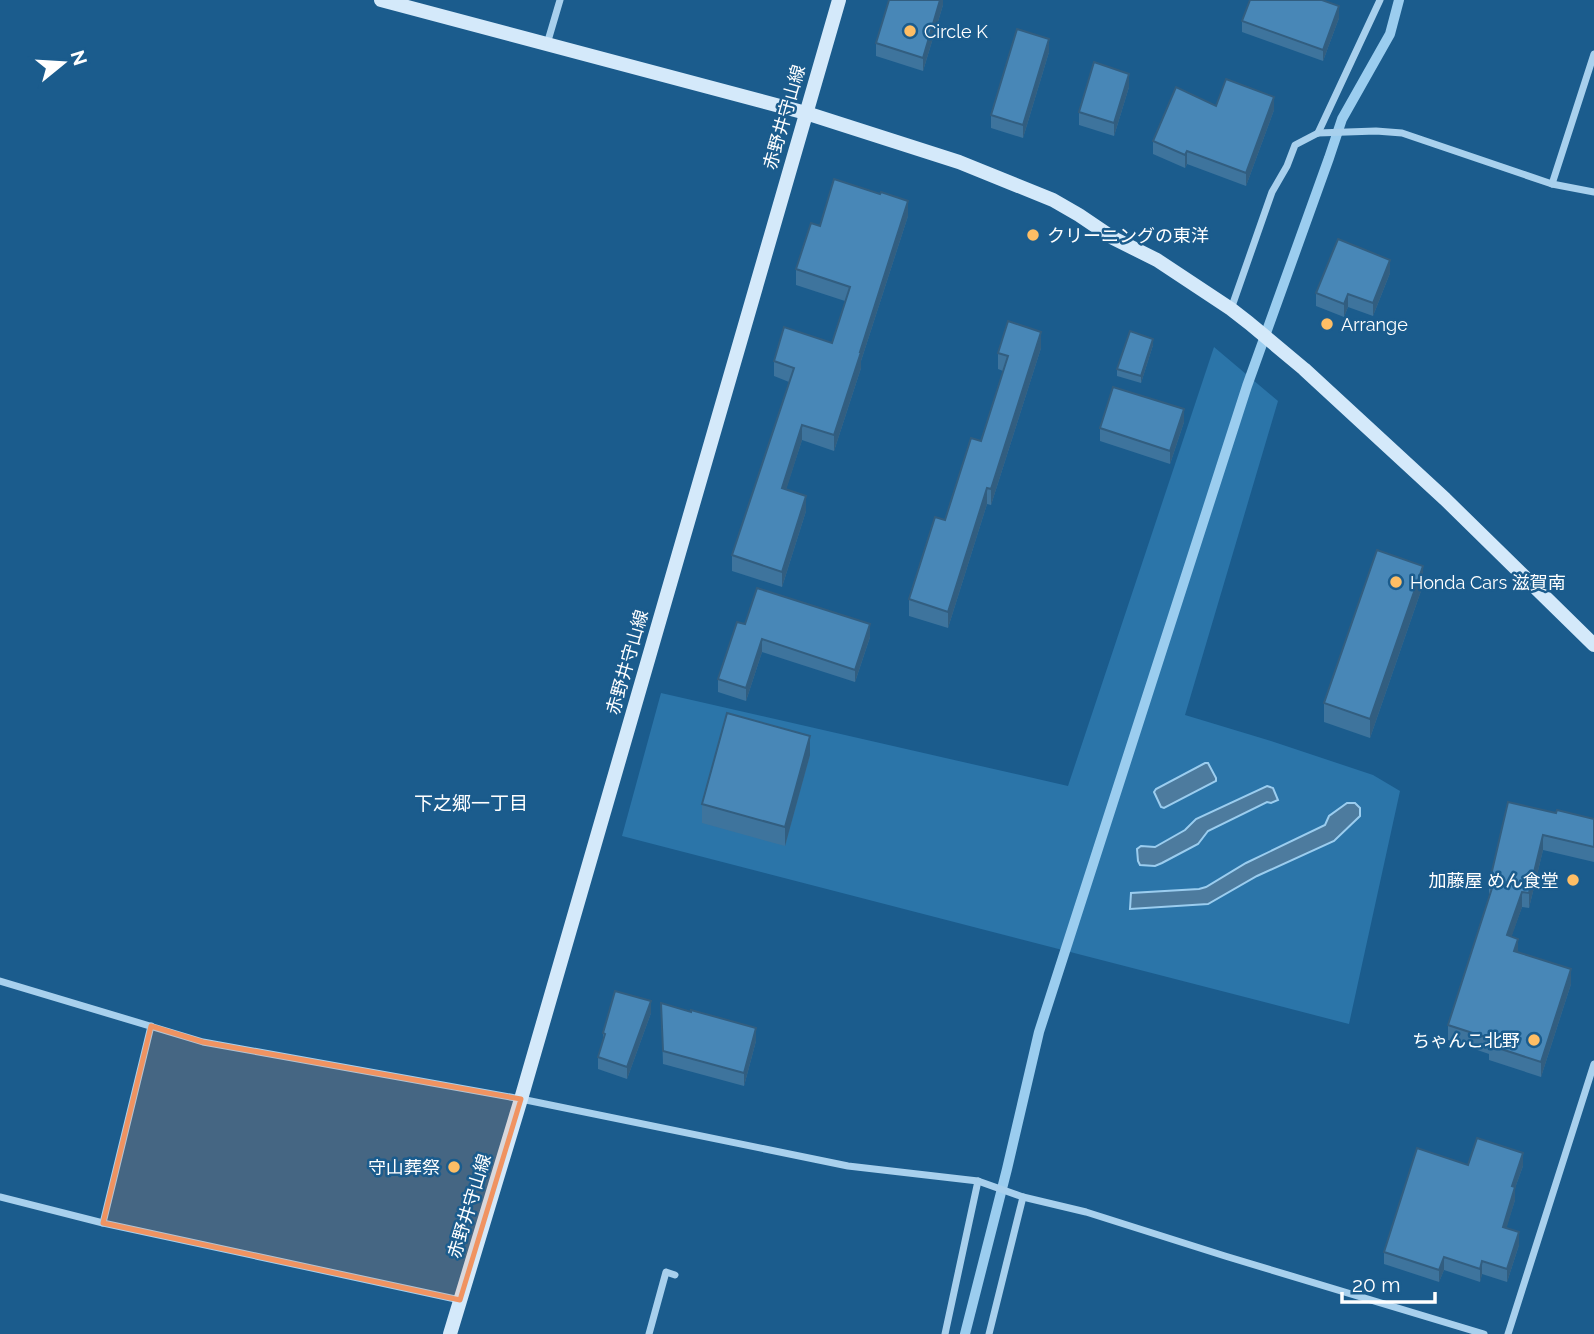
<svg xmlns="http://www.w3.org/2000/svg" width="1594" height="1334" viewBox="0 0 1594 1334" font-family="Raleway,'Noto Sans JP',sans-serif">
<rect width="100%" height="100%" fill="#1b5c8d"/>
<polygon fill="#2b75a9" points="1214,347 1278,401 1185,715 1271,741 1373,775 1400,791 1349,1024 622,836 661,693 1068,786"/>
<g fill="#4d7b9e" stroke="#9bcdef" stroke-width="2">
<polygon points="1205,763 1208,763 1216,778 1216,781 1164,808 1161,807 1154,792 1156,789"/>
<polygon points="1267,786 1273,788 1278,800 1271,803 1267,802 1208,831 1198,844 1162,863 1155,866 1140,865 1138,861 1137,849 1141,846 1155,847 1185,830 1196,819"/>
<polygon points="1347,803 1355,803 1360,808 1360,816 1334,841 1257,876 1208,904 1130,909 1131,893 1199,889 1206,887 1246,863 1325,825 1329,816"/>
</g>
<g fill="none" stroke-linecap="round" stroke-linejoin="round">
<polyline stroke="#9bcdef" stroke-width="10" points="965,1334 1007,1169 1039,1032 1247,386 1329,158 1342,119 1390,34 1399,0"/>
<g stroke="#a8d0ed" stroke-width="7">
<polyline points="547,44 560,0"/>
<polyline points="1318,133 1380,0"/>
<polyline points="1552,184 1594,54"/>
<polyline points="1231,309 1272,192 1287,166 1295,145 1318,133 1376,131 1402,133 1552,184 1594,192"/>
<polyline points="0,981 203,1042 521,1099 848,1166 978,1181 1023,1197 1086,1212 1225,1256 1484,1334"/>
<polyline points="0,1197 103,1223 460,1300"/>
<polyline points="103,1223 151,1026"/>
<polyline points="649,1334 666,1272 675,1275"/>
<polyline points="945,1334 978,1181"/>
<polyline points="989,1334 1023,1197"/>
<polyline points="1508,1334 1594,1064"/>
</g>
<g stroke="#d4e9fa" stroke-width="14">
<polyline points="381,0 806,113 959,162 1053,200 1079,215 1113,238 1157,260 1231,309 1249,323 1304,369 1445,499 1594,645"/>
<polyline points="450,1334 521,1099 839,0"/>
</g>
</g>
<g fill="#3e749d">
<polygon points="943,0 943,5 923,71 876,56 876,43"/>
<polygon points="1339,18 1323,61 1242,32 1242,21"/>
<polygon points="1049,52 1023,138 991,128 991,115"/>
<polygon points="1129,87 1114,136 1079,125 1079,112"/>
<polygon points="1216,106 1274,110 1246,186 1187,164 1185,168 1153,154 1153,141"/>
<polygon points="908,216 861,361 861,368 834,451 802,440 786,489 806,511 782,587 732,571 732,555 789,382 774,376 774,361 832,343 845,301 796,285 796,269 820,226"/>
<polygon points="1390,273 1373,316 1348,307 1344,317 1316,306 1316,293"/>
<polygon points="1153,345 1141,383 1117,376 1117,369"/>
<polygon points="1041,348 991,505 987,504 948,628 909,616 909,599 981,441 1003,371 998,369 998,353"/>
<polygon points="1184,422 1170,464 1100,441 1100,428"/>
<polygon points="1423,585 1370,738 1324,722 1324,703"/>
<polygon points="745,624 870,637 855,682 762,652 746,701 718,692 718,679"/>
<polygon points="810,755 785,846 702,823 702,804"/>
<polygon points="1556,813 1594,819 1594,862 1543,850 1529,908 1522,907 1511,937 1518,952 1571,984 1541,1077 1489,1060 1489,1054 1448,1040 1448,1025 1489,898 1489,884"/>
<polygon points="661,1003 756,1041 744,1086 663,1064"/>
<polygon points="651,1013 627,1079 598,1069 598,1057 603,1040 603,1033"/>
<polygon points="1468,1165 1523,1166 1515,1188 1515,1200 1506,1228 1519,1245 1507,1282 1482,1274 1480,1282 1444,1270 1439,1282 1384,1264 1384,1252"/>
</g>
<g fill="#325e80">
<polygon points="940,0 943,0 943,5 923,71 923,58"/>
<polygon points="1339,6 1339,18 1323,61 1323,50"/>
<polygon points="1049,39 1049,52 1023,138 1023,125"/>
<polygon points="1129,74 1129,87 1114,136 1114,123"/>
<polygon points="1274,97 1274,110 1246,186 1246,173"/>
<polygon points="1187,151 1187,164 1185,168 1185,155"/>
<polygon points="908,201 908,216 861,361 861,368 834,451 834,435"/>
<polygon points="1390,260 1390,273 1373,316 1373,303"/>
<polygon points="1348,294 1348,307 1344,317 1344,304"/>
<polygon points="1041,332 1041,348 991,505 991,489"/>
<polygon points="1153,339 1153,345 1141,383 1141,376"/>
<polygon points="1184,409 1184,422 1170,464 1170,451"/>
<polygon points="802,425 802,440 782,503 782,488"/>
<polygon points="987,488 987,504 948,628 948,612"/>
<polygon points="806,496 806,511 782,587 782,572"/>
<polygon points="1423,566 1423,585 1370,738 1370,719"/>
<polygon points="870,624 870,637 855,682 855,670"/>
<polygon points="762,639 762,652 746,701 746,688"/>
<polygon points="810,736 810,755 785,846 785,827"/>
<polygon points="1543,835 1543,850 1529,908 1529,893"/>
<polygon points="1522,892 1522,907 1507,950 1507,935"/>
<polygon points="1518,939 1518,954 1514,951"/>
<polygon points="1571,969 1571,984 1541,1077 1541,1062"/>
<polygon points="651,1001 651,1013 627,1079 627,1067"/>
<polygon points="756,1028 756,1041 744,1086 744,1073"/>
<polygon points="1523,1153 1523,1166 1515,1188 1515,1200 1503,1240 1503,1227 1512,1186"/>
<polygon points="1519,1232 1519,1245 1507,1282 1507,1269"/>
<polygon points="1444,1257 1444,1270 1439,1282 1439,1270"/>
<polygon points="1482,1261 1482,1274 1480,1282 1480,1269"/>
</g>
<g fill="#4887b7" stroke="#325e80" stroke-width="2">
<polygon points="889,0 940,0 923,58 876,43"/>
<polygon points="1250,0 1322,0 1339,6 1323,50 1242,21"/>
<polygon points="1017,29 1049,39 1023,125 991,115"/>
<polygon points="1094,62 1129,74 1114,123 1079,112"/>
<polygon points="1226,79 1274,97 1246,173 1187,151 1185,155 1153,141 1176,87 1216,106"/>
<polygon points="834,179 880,194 881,192 908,201 860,352 861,352 834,435 802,425 782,488 806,496 782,572 732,555 794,368 774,361 784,327 832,343 850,287 796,269 811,223 820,226"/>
<polygon points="1338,239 1390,260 1373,303 1348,294 1344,304 1316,293"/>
<polygon points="1008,321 1041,332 991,489 987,488 948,612 909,599 935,517 945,520 971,438 981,441 1008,356 998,353"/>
<polygon points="1130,331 1153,339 1141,376 1117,369"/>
<polygon points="1113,387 1184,409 1170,451 1100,428"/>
<polygon points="1377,550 1423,566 1370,719 1324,703"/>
<polygon points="757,588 870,624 855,670 762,639 746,688 718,679 737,622 745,624"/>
<polygon points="727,713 810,736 785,827 702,804"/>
<polygon points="1508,802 1556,813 1557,810 1594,819 1594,847 1543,835 1529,893 1522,892 1507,935 1518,939 1514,951 1571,969 1541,1062 1489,1045 1491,1039 1448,1025 1493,885 1489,884"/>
<polygon points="615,991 651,1001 627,1067 598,1057 605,1034 603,1033"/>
<polygon points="661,1003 691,1012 691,1010 756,1028 744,1073 663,1051"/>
<polygon points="1477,1138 1523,1153 1512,1186 1515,1187 1503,1227 1519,1232 1507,1269 1482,1261 1480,1269 1444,1257 1439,1270 1384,1252 1417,1148 1468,1165"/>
</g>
<path fill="#f09361" fill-opacity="0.2" stroke="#f09361" stroke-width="5" stroke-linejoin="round" d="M 151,1026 L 203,1042 L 521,1099 L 460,1300 L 103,1223 Z"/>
<g fill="#febe65" stroke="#1b5c8d" stroke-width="2.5">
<circle cx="910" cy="31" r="7"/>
<circle cx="1033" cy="235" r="7"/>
<circle cx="1327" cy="324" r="7"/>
<circle cx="1396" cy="582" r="7"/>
<circle cx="1573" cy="880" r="7"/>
<circle cx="1534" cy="1040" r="7"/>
<circle cx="454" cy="1167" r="7"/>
</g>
<g text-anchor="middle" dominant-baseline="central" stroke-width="5" stroke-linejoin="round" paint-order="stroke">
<g font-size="18" fill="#fff" stroke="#1b5c8d" text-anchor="start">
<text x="924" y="31">Circle K</text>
<text x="1047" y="235">クリーニングの東洋</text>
<text x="1341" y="324">Arrange</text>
<text x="1410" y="582">Honda Cars 滋賀南</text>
<text x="1559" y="880" text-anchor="end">加藤屋 めん食堂</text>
<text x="1520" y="1040" text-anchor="end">ちゃんこ北野</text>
<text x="440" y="1167" text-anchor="end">守山葬祭</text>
</g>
<g font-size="18" fill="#fff" stroke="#1b5c8d">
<text transform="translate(784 117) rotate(-74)">赤野井守山線</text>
<text transform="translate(627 662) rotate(-74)">赤野井守山線</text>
<text transform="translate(469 1206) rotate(-73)">赤野井守山線</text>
</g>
<g font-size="19" fill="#fff" stroke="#1b5c8d">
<text x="471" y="803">下之郷一丁目</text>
</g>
</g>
<g transform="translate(63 63) rotate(72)" stroke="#1b5c8d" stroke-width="5" paint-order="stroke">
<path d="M0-5L12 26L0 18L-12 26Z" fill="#ffffff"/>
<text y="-10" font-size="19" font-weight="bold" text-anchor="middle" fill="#ffffff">N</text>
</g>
<path d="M1342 1292v10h93v-10" fill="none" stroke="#ffffff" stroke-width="3.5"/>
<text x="1352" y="1292" font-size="21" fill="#ffffff" stroke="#1b5c8d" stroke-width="5" paint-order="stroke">20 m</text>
</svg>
